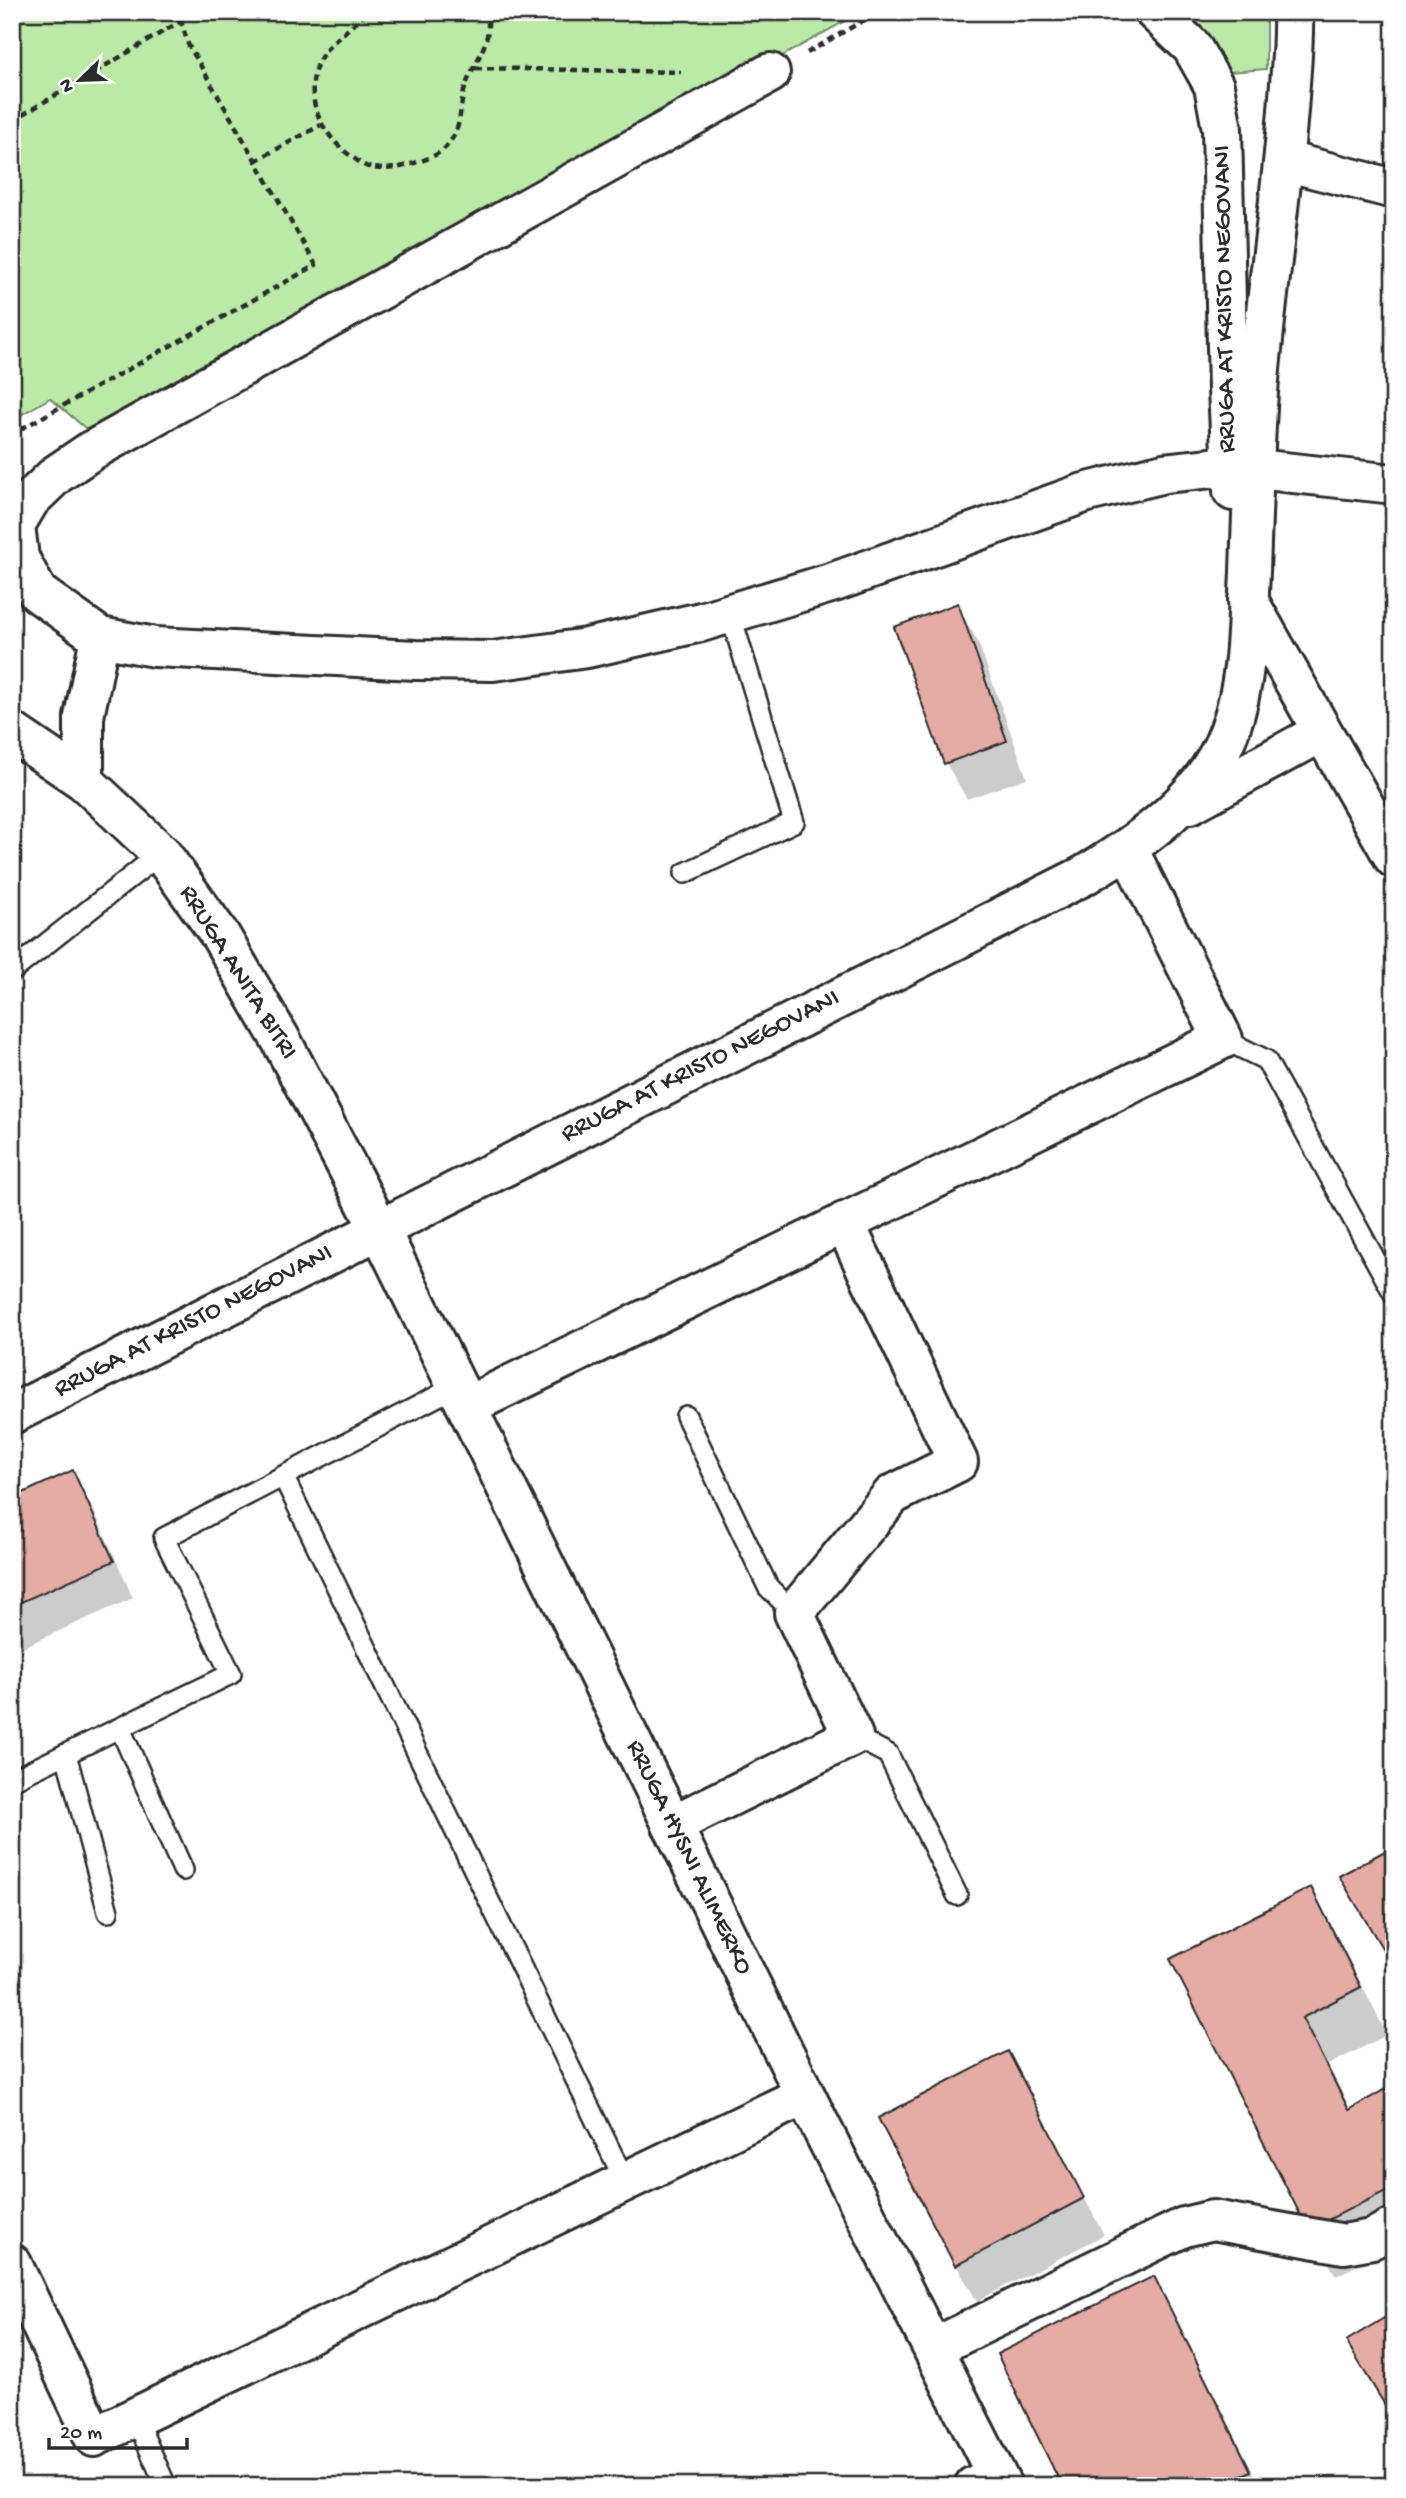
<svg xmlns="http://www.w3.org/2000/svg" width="1406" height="2498" viewBox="0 0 1406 2498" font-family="'Gochi Hand',sans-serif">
<rect width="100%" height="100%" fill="#fff"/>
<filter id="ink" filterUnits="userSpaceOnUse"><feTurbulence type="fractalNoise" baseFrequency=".0143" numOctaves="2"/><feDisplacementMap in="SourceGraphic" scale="14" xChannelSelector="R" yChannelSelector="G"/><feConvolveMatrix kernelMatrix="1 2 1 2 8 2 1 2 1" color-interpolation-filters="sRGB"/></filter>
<g filter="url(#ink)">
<g fill="#bbeaa8" stroke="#738a6a" stroke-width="2">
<polygon points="12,12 861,12 98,439 50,398 12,420"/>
<polygon points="1175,12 1266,12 1266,69 1216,73"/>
</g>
<g fill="#0003">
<polygon points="12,575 20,589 12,601"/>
<polygon points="957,605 978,642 1027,778 967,799 946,763"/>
<polygon points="72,1472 93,1509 133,1598 12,1652 12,1500"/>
<polygon points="1310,1890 1337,1936 1387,2035 1328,2065 1351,2111 1394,2085 1394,2247 1336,2276 1309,2229 1172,1960"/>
<polygon points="1007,2053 1104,2235 977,2301 956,2265"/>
<polygon points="1153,2278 1180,2325 1260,2486 1064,2486"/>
</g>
<g fill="#e5aba5" stroke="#2b2b2b" stroke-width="2">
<polygon points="958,603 1007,741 944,764 894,627"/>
<polygon points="73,1470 114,1561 12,1606 12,1498"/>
<polygon points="1394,1846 1394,1968 1339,1876"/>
<polygon points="1311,1887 1361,1987 1302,2018 1349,2110 1394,2084 1394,2187 1308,2230 1170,1959"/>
<polygon points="1008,2051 1084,2198 955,2266 878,2118"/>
<polygon points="1154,2276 1251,2471 1221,2486 1062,2486 997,2354"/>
<polygon points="1394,2312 1394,2420 1346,2341"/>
</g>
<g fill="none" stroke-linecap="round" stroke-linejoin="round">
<defs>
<g id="service">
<polyline points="685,873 794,822 730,613"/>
<polyline points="12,971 161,853"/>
<polyline points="1223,1039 1266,1060 1394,1294"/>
<polyline points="686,1416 768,1587 794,1613"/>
<polyline points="283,1476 625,2181"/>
<polyline points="120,1728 183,1870"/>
<polyline points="853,1736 888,1754 957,1895"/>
<polyline points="66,1754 108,1912"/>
<polyline points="12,1780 231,1674 164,1538 457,1386"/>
<polyline points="135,2417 166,2486"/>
</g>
<g id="minor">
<polyline points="1155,12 1192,47 1214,86 1222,129 1228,390 1233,491"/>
<polyline points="770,73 91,451 57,474 30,500 15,525 19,558 38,593 100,637 155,647 416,660 493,661 587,648 701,622 834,582 1084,493 1164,473 1230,466 1394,484"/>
<polyline points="1285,161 1394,189"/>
<polyline points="84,781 84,717 100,637"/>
<polyline points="467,1406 1223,1039 1128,849"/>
<polyline points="672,1825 853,1736 794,1613 892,1495 958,1462 844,1222"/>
<polyline points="12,2264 94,2437 805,2095"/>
<polyline points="933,2348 1184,2227 1213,2220 1344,2244 1372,2239 1394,2227"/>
<polyline points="974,2486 996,2475"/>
</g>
<polyline id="tertiary" points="1248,600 1394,858"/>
<g id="secondary">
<polyline points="12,732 84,781 161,853 220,935 281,1040 379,1228 805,2095 1002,2486"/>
<polyline points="1190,804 1322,732"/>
<path d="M 12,1414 L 1083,876 C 1142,841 1206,797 1230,729 C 1248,678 1247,627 1250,572 C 1252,512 1254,452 1258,392 C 1266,293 1282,196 1289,97 C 1291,68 1294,41 1293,12"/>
</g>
</defs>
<use href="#service" stroke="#2b2b2b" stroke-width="24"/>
<use href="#minor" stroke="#2b2b2b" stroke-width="44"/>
<use href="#tertiary" stroke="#2b2b2b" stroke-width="44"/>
<use href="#secondary" stroke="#2b2b2b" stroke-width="44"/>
<g stroke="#2b2b2b" stroke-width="4.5" stroke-dasharray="7 5" stroke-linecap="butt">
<path d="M 365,12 C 350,32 324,43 316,68 C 304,104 326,140 355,159 C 359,162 364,166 369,167 C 382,171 399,168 411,164 C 422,161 437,156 445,148 C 464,127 458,110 465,88 C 473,62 495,41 486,12"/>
<polyline points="807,53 878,12"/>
<polyline points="475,68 681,72"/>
<polyline points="12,121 181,21 179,12"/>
<polyline points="255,161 321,125"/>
<polyline points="12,421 21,429 316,265 188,44 181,21 195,12"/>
</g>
<use href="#service" stroke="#fff" stroke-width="19"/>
<use href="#minor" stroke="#fff" stroke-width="38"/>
<use href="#tertiary" stroke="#fff" stroke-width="38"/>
<use href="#secondary" stroke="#fff" stroke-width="38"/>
</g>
</g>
<g text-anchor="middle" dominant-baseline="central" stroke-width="6" stroke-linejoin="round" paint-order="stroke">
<g font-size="26" fill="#2b2b2b" stroke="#fff">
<text transform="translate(1226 299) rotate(-91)">RRUGA AT KRISTO NEGOVANI</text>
<text transform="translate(237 973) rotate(58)">RRUGA ANITA BITRI</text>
<text transform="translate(701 1067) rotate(-27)">RRUGA AT KRISTO NEGOVANI</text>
<text transform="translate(194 1322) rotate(-27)">RRUGA AT KRISTO NEGOVANI</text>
<text transform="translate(688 1858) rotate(64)">RRUGA HYSNI ALIMERKO</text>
</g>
</g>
<rect width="1406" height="2498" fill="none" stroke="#fff" stroke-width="42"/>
<rect x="21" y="21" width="1364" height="2456" fill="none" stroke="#2b2b2b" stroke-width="2.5" filter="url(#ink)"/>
<g transform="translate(80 80) rotate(247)" stroke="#ffffff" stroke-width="5" paint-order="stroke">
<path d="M0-5L12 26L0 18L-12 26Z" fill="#2b2b2b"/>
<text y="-10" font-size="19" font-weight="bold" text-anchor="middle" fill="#2b2b2b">N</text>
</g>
<path d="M49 2438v10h138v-10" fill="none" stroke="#2b2b2b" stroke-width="3.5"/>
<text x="60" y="2438" font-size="21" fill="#2b2b2b" stroke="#ffffff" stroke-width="5" paint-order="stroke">20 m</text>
</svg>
